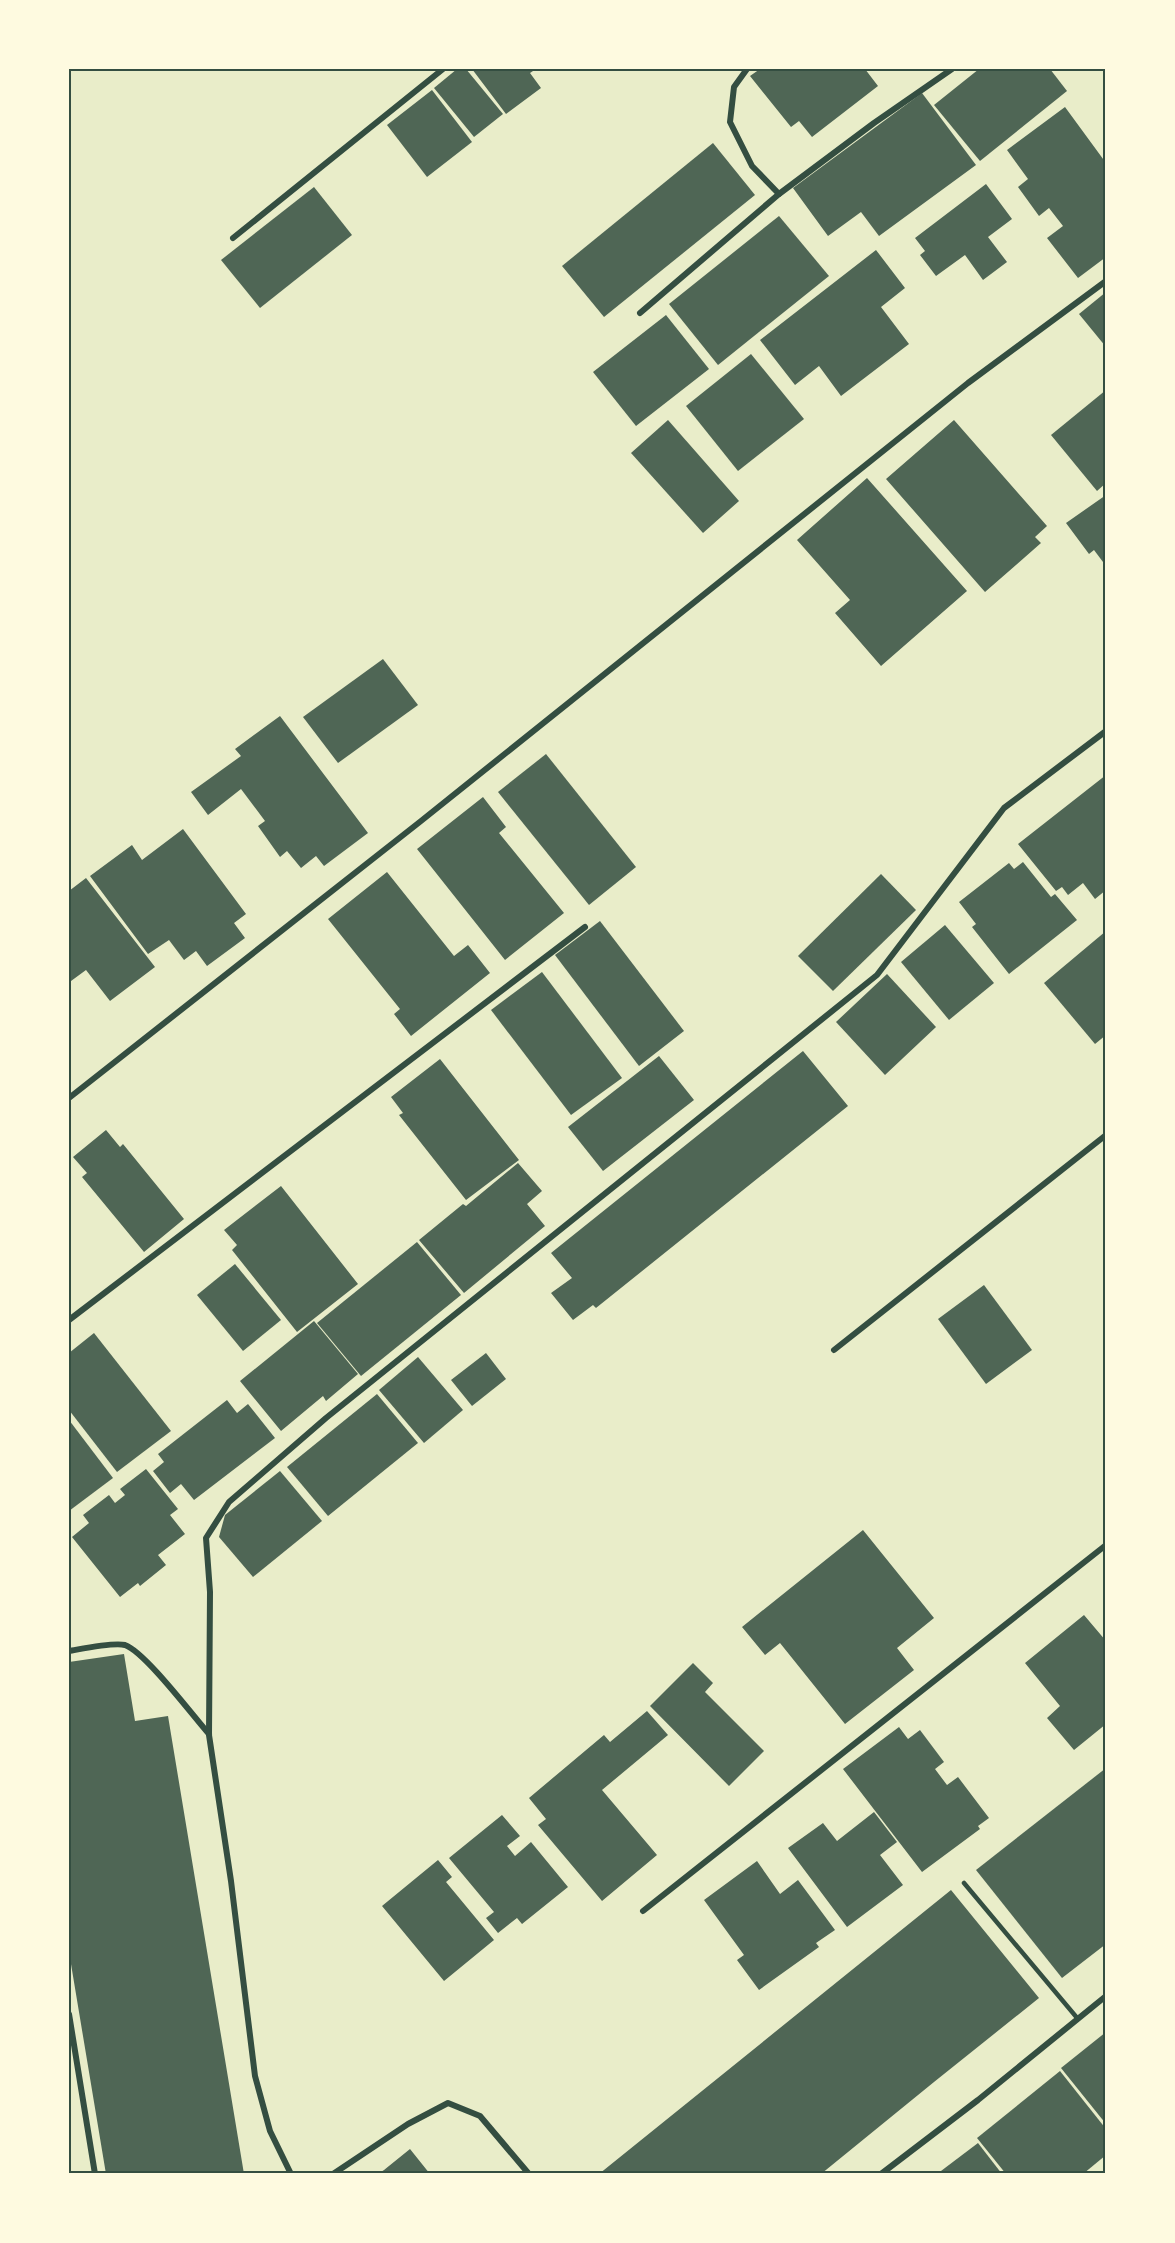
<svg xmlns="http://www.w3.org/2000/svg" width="1175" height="2243" viewBox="0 0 1175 2243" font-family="Poppins,sans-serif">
<rect width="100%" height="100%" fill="#e9edc9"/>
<g fill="#4f6655">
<polygon points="457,69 466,69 503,114 474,137 434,88"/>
<polygon points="472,69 536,69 530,73 541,88 506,114"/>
<polygon points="760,69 865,69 878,86 812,137 799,121 791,127 750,76"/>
<polygon points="979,69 1050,69 1067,91 980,161 934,105"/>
<polygon points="432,90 472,142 427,177 387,125"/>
<polygon points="922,93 976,165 879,236 861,212 828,236 793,188"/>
<polygon points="1065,107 1106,163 1106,257 1078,278 1047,238 1063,226 1049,208 1039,216 1018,187 1028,179 1007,150"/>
<polygon points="713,143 755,195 604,317 562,266"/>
<polygon points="986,184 1012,219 988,237 1007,262 983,280 965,255 936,276 920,255 925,251 915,238"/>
<polygon points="314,187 352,235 260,308 221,260"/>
<polygon points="779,216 829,276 718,365 669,304"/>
<polygon points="876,250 905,288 881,307 909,344 841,396 819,366 795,385 760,340"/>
<polygon points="1106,292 1106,347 1079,314"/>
<polygon points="666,315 709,369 636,426 593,372"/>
<polygon points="751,354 804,419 738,471 686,406"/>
<polygon points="1106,390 1106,483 1097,491 1051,435"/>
<polygon points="668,420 739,501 703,533 631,453"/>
<polygon points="954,420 1047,526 1035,537 1041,543 985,592 886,479"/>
<polygon points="867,478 967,591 881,666 835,613 850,600 797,540"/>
<polygon points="1106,495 1106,566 1094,550 1089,554 1066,523"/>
<polygon points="383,659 418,705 338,763 303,717"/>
<polygon points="280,716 368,833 324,866 316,856 301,868 287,851 280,857 258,826 265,821 241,789 208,815 191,792 241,756 235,749"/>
<polygon points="546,754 636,867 589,905 498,792"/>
<polygon points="1106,775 1106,890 1095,899 1083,883 1068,895 1062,887 1056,891 1018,844"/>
<polygon points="483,797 506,827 499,833 564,913 505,960 417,849"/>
<polygon points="183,829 246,914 234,923 245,938 207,966 196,951 184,960 169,940 148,954 90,876 132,845 142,860"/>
<polygon points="1023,862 1051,897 1055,894 1077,920 1009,974 972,927 976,924 959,902 1009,863 1014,869"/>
<polygon points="387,872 454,956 468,945 490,973 411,1036 394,1014 400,1009 328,919"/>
<polygon points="881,874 916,910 833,991 798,956"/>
<polygon points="86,878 155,967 110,1001 86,970 71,981 69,979 69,891"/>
<polygon points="600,921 684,1031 639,1066 555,955"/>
<polygon points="945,925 994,983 949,1020 901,962"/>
<polygon points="1106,931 1106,1035 1095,1044 1044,983"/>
<polygon points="542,972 622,1078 571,1115 491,1010"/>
<polygon points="887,974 936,1027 885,1075 836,1022"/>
<polygon points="803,1051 848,1106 596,1308 593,1305 573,1320 551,1293 572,1278 551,1253"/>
<polygon points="659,1056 694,1100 603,1171 568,1127"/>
<polygon points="440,1059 519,1160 466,1200 399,1115 403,1113 391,1097"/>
<polygon points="106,1130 120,1147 123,1144 184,1219 144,1252 82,1177 87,1173 73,1157"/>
<polygon points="518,1163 542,1191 527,1204 545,1226 464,1293 419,1240 463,1204 466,1206"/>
<polygon points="281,1186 358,1284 297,1332 232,1250 237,1245 224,1230"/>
<polygon points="417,1242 461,1295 361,1376 317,1323"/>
<polygon points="235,1264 281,1320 243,1351 197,1295"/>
<polygon points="984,1285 1032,1350 986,1384 938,1319"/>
<polygon points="314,1321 358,1374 326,1401 323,1396 281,1431 240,1381"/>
<polygon points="94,1333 171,1431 117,1472 69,1410 69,1353"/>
<polygon points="486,1353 506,1379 472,1406 451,1380"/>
<polygon points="418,1357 463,1410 424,1443 379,1390"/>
<polygon points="377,1394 418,1443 328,1516 287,1467"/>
<polygon points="227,1400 237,1413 248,1404 275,1438 194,1500 181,1484 170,1493 153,1471 164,1462 158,1454"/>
<polygon points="69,1420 113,1478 69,1511"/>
<polygon points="146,1469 178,1509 170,1515 185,1534 158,1555 166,1565 140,1586 138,1583 120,1597 72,1537 89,1523 83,1515 109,1495 115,1503 125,1495 120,1489"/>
<polygon points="280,1471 322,1521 253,1577 219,1537 225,1515"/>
<polygon points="863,1530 934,1618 897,1648 914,1670 845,1724 780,1643 765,1655 742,1627"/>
<polygon points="1084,1615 1106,1641 1106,1724 1074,1750 1047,1718 1060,1706 1025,1663"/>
<polygon points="124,1654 135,1721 168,1716 244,2174 106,2174 69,1952 69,1662"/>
<polygon points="693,1663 713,1683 705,1692 764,1751 729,1786 650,1706"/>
<polygon points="647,1711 668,1735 602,1790 657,1855 602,1901 538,1825 546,1819 529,1798 604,1735 610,1742"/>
<polygon points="899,1727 908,1739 920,1730 944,1762 935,1769 947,1785 958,1777 989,1818 978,1826 980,1829 922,1872 843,1769"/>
<polygon points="1106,1768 1106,1944 1062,1978 976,1870"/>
<polygon points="874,1812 897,1842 880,1855 903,1885 847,1927 788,1848 823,1823 837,1841"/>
<polygon points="502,1815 520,1836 507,1846 515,1856 531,1842 568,1887 522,1924 517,1918 498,1933 486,1918 494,1912 449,1858"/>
<polygon points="438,1860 452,1877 446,1882 494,1940 444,1981 382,1906"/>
<polygon points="757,1861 780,1894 798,1880 835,1930 816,1943 819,1947 759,1990 737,1960 744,1955 704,1900"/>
<polygon points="951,1890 1039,1998 934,2082 821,2174 599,2174"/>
<polygon points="1106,2032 1106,2124 1061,2068"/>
<polygon points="1060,2071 1106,2129 1106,2155 1083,2174 1006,2174 977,2138"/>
<polygon points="978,2143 1002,2174 937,2174"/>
<polygon points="410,2149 430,2174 378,2174 384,2170"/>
</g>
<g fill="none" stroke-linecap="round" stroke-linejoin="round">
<polyline stroke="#344e41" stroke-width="4.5" points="964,1883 1078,2019"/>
<g stroke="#344e41" stroke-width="6">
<polyline points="747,69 734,87 730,122 752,166 779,194 874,123 952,69"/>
<polyline points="233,238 443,69"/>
<polyline points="640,313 779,194"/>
<polyline points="69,1098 421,821 968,383 1106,281"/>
<polyline points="69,1320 585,927"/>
<polyline points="834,1350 1106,1135"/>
<path d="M 69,1651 C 81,1649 113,1642 125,1645 C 145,1652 193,1716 209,1734"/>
<polyline points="643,1911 1106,1545"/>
<polyline points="69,2014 95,2174"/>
<polyline points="291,2174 270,2131 255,2076 231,1881 209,1735 210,1592 206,1538 229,1502 326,1418 877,975 1004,808 1106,731"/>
<polyline points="333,2174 408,2124 448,2103 480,2116 529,2174"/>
<polyline points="881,2174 978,2100 1106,1996"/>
</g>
</g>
<rect width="1175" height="2243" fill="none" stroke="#fefae0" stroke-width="141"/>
<rect x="70" y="70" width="1034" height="2102" fill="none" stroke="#344e41" stroke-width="2"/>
</svg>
